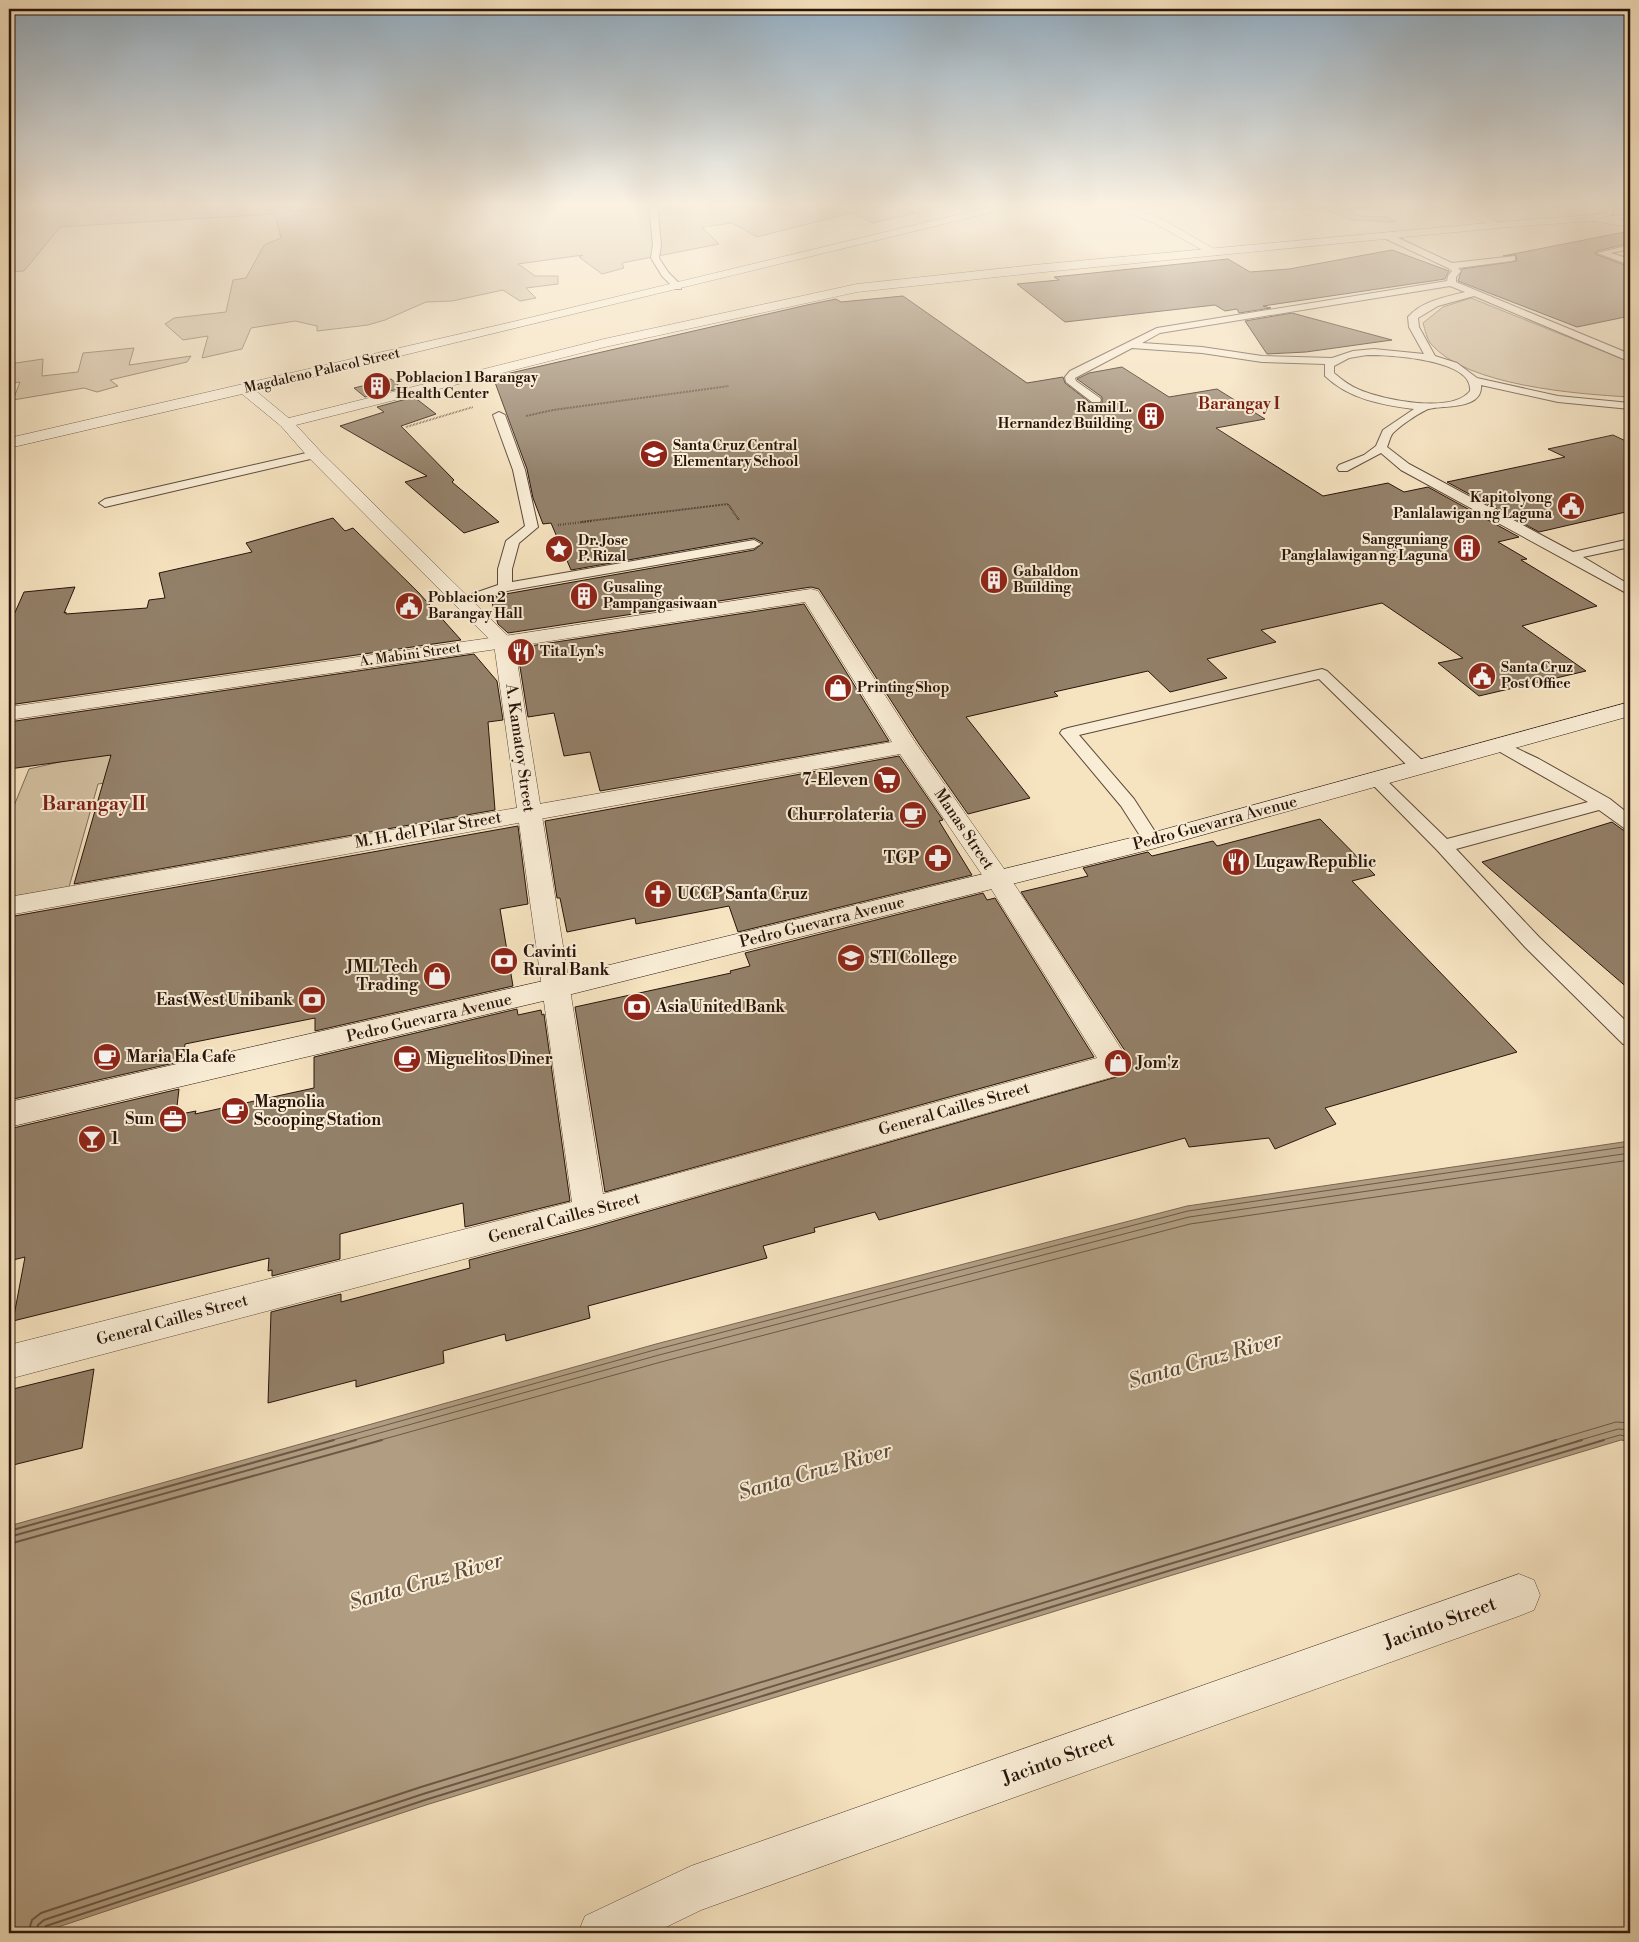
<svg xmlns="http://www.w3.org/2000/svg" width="1639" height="1942" viewBox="0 0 1639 1942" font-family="'Libre Bodoni',serif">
<rect width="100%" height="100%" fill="#f6e3c0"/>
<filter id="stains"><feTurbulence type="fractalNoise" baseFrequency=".004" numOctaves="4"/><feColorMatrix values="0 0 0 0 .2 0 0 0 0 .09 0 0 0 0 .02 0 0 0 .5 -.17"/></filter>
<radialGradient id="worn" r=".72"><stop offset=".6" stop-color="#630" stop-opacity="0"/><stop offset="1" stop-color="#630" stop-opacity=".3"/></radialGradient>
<g fill="#d3c0a1" stroke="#7e6a56">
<polygon points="9,204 292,204 292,211 315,209 314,204 893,204 915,213 873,223 851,213 757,237 732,223 702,227 719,244 622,263 624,268 602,274 579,257 583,255 518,264 535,276 558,276 558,284 526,288 536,298 520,301 503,290 452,301 426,302 385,320 368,325 317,331 317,326 295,321 251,328 242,349 202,358 208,336 183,340 165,324 174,318 226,312 233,280 246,278 264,245 281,238 275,214 60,227 24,271 9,272"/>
<polygon points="1255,204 1373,204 1375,206 1368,208 1346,209 1359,216 1387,217 1396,222 1351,220 1325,209 1264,208"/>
<path d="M 1471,298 L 1630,362 L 1630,397 C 1577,394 1467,386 1431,344 C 1427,339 1425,330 1423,323 L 1443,307 Z"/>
<polygon points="134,348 129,365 191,356 187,362 110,380 118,386 97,392 84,388 13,400 20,382 9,384 9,364 43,359 42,376 78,372 83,353"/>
<polygon points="103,752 163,775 98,784 69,887 9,897 9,818 29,769"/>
</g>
<polygon fill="#b09d82" stroke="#7a6652" points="1630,1141 1630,1442 1621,1440 1166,1577 426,1805 40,1933 9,1933 9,1526 656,1344 1187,1206"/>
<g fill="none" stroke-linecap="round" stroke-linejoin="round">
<g stroke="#6c5846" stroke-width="1">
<polyline points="329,1441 658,1349 1188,1211 1630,1146"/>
<polyline points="351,1441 659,1355 1189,1217 1630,1153"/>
<polyline points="377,1441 661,1362 1190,1224 1630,1160"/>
<polyline points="1552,1441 1616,1422 1630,1423"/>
<polyline points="1577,1441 1618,1429 1630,1430"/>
<polyline points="1599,1441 1620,1435 1630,1437"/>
</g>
<g stroke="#6c5846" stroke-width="2">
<polyline points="9,1531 334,1440"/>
<polyline points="9,1537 356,1440"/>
<polyline points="9,1544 382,1440"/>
<polyline points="28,1933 32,1920 41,1913 421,1787 1161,1559 1556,1440"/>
<polyline points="36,1933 38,1925 44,1920 423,1794 1163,1566 1582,1440"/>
<polyline points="42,1933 46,1926 425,1800 1165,1572 1604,1440"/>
</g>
</g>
<g fill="#938069" stroke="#28140b">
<polygon points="1630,231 1630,243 1597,251 1595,254 1630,267 1630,316 1577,327 1458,281 1462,269 1517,261 1516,255 1503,256"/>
<polygon points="1392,250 1449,271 1445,279 1263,306 1271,308 1239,313 1237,309 1225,311 1215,305 1065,322 1017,284 1059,280 1054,277 1228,259 1250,272 1289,269"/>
<polygon points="903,296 1027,383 1063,377 1065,383 1092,404 1102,403 1102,397 1077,379 1089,373 1122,367 1169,397 1217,389 1265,419 1216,428 1323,496 1388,483 1404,492 1428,487 1519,537 1498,542 1527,559 1521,560 1597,606 1522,626 1586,671 1479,696 1438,663 1463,658 1382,603 1261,630 1276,642 1207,659 1227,678 1170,692 1148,671 1054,692 1058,696 966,717 1030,798 968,814 919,744 819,589 811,587 508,633 498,624 491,599 500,595 754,550 763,543 754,538 571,570 551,523 543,524 533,498 527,469 493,377 807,305 836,299 841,302"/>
<polygon points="1292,313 1392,340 1306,352 1267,354 1245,321"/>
<polygon points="391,379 402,388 365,397 354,388"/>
<polygon points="414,397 436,414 401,426 454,480 452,482 499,522 464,533 405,482 427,476 340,426 384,412 377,407"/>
<polygon points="1613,435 1630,443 1630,511 1539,532 1447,482 1565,457 1548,449"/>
<polygon points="333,518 345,531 353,528 419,593 461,640 9,705 9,626 24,592 75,587 64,613 66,612 66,614 147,608 149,600 165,598 159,573 252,552 246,543"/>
<polygon points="804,604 889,741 600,791 590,752 564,756 554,713 528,717 517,648"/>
<polygon points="474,654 497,681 503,720 488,722 495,810 74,884 111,755 9,769 9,722"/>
<polygon points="899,756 943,820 939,821 972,875 738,932 729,906 636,924 635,918 567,932 560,898 557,898 545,821"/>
<polygon points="1320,819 1375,875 1352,881 1517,1052 1325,1108 1336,1124 1275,1149 1269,1138 1189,1147 1185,1138 879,1220 875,1212 814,1228 815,1232 763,1246 767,1258 588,1306 590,1318 506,1341 505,1334 443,1351 444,1363 356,1387 356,1380 268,1403 271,1312 341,1294 341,1302 470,1268 469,1260 590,1228 1127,1074 1133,1063 1021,892 1088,876 1083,868 1148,852 1152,856 1213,841 1217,846"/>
<polygon points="1612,822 1623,830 1630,832 1630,990 1482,862"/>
<polygon points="518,826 528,904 500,909 513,986 315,1031 315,1018 185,1044 183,1061 9,1100 9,917"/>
<polygon points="983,893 987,900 995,898 1094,1057 605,1192 575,1007 731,973 730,971 750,966 745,953"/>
<polygon points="517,1009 518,1015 541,1010 542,1015 544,1014 570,1201 465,1227 463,1203 340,1234 340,1259 272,1276 272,1270 268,1271 269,1258 13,1321 25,1257 9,1261 9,1129 179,1089 176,1115 196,1111 195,1114 314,1088 314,1057"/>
<polygon points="94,1369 82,1448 9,1466 9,1390"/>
</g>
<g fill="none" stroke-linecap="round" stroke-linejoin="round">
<defs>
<g id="service">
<polygon points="649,204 657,204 661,245 659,258 668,272 681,285 681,289 675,289 662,276 651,258 653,245"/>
<polygon points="1600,204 1609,204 1614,208 1612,215 1605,217 1630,214 1630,218 1605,221 1602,221 1602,217 1589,220 1589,216 1605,212 1606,209"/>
<path d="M 1384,234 L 1390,234 L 1452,263 L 1515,256 L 1515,260 L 1512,261 L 1458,268 L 1461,271 L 1456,277 L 1456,282 L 1630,354 L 1630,361 L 1626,360 L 1474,296 L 1438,306 L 1418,318 L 1419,327 L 1435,356 L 1457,363 L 1477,378 L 1558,396 L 1630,403 L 1630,409 L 1558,402 L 1481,385 C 1483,412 1438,404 1426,410 C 1416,415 1401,425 1393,433 C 1390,436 1389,443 1387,447 L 1409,464 L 1573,552 L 1630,539 L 1630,547 L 1583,557 L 1630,585 L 1630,595 L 1401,470 L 1381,453 L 1347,471 L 1339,471 L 1337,468 L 1339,465 L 1364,455 L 1376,446 L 1383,430 L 1414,409 C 1382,405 1349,399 1325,376 L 1325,364 L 1262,362 L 1202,353 L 1132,348 L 1075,378 L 1076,381 L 1100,398 L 1101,400 L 1100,402 L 1092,402 L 1066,382 L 1065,377 L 1070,371 L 1157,328 L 1447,281 L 1448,276 L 1452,271 L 1448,268 L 1384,238 ZM 1450,286 L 1465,292 C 1445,297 1422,301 1408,317 L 1409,327 L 1424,354 L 1374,349 L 1353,351 L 1332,358 L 1262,356 L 1202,347 L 1142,343 L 1160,333 ZM 1367,355 C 1389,355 1474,359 1470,391 C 1452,414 1384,400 1360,390 C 1350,386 1342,380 1334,373 L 1334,366 L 1349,358 Z"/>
<polygon points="1630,245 1630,249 1611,253 1630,259 1630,265 1597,253"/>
<polygon points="499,412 505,415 525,470 538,527 519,543 512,569 512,582 754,540 761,544 754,548 507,591 470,604 460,604 458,601 460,598 498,585 498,569 506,541 525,526 513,470 493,415"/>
<polygon points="315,451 319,453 321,455 319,457 105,507 99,503 105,499"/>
<polygon points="1322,669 1327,671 1425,763 1427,767 1425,771 1413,771 1319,679 1079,735 1134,799 1161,841 1158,845 1152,847 1146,845 1121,806 1060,733 1062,730 1068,728"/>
<polygon points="1499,740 1539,759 1610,799 1630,815 1630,830 1624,828 1599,810 1456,849 1539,937 1630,1025 1630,1046 1623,1044 1525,947 1437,850 1367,779 1369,775 1375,774 1381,775 1447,839 1588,802 1493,748 1491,745 1493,742"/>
</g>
<g id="minor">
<polygon points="1002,204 1019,204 1018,206 256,391 291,420 294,423 291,426 281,426 242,394 9,448 9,438 512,322"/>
<polygon points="1109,204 1123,204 1164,220 1221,253 1219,255 1211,255 1156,224 1110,206"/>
<polygon points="1447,204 1460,204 1503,225 1502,227 1494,227"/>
<polygon points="811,589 818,591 917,745 1007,873 1011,879 1007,885 998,888 989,885 900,754 9,915 9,897 892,742 805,602 504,648 9,720 9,707 504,636"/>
<polygon points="1519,1574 1534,1580 1540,1595 1534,1610 1519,1616 701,1910 654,1933 578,1933 585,1916 691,1866"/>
</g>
<polygon id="tertiary" points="1592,215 1630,221 1630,227 1592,221 1498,228 1034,273 857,292 605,347 296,425 321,452 514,642 603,1194 1097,1058 985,879 989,873 998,870 1007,873 1131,1064 1126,1072 1116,1076 590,1226 9,1379 9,1345 572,1202 494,644 309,458 281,426 278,423 281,420 604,339 857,284 1034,265 1498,222"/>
<polygon id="secondary" points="1630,702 1630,716 1152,849 556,998 9,1127 9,1102 556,978 1151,833"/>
</defs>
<use href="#service" stroke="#5c4838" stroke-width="2"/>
<use href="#minor" stroke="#5c4838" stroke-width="1"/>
<use href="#tertiary" stroke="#5c4838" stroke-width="1"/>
<use href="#secondary" stroke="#28140b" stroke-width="1"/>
<g stroke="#28140b" stroke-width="2" stroke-dasharray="0.5 1" stroke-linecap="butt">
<polyline points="526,416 553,410 729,386"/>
<polyline points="406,427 473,407"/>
<polyline points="581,522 728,504 739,520"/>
</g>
<polyline stroke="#28140b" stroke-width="2.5" stroke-dasharray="0.5 2" stroke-linecap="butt" points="558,525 591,521"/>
<use href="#service" fill="#f9edd6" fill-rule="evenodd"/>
<use href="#minor" fill="#f9edd6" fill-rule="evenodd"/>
<use href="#tertiary" fill="#f9edd6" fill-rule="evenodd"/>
<use href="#secondary" fill="#f9edd6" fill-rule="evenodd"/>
</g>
<linearGradient id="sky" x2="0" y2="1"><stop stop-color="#91abbf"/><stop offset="0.43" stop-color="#fbf2e3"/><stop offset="1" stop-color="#fbf2e3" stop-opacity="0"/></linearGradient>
<rect width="1639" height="476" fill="url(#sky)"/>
<defs>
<symbol id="building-disc" viewBox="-11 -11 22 22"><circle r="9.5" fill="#8f2418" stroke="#f9edd6"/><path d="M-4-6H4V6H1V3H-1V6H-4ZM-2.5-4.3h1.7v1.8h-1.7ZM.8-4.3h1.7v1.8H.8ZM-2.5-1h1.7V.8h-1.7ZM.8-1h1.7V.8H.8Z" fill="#fff"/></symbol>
<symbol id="school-disc" viewBox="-11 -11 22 22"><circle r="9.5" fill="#8f2418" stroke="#f9edd6"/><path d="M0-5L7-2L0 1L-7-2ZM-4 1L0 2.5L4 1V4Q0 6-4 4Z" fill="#fff"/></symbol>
<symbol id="civic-disc" viewBox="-11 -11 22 22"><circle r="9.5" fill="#8f2418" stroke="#f9edd6"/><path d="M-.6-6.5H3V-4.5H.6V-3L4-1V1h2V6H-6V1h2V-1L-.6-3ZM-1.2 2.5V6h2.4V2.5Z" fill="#fff"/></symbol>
<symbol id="sight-disc" viewBox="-11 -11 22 22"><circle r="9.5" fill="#8f2418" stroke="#f9edd6"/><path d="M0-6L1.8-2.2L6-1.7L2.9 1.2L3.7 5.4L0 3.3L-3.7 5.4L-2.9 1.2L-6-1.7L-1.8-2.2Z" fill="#fff"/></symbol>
<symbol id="restaurant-disc" viewBox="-11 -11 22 22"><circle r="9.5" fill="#8f2418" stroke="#f9edd6"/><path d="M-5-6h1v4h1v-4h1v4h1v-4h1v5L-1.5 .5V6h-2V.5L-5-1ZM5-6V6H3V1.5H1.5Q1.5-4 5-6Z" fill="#fff"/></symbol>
<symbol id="shop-disc" viewBox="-11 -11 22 22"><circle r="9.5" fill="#8f2418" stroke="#f9edd6"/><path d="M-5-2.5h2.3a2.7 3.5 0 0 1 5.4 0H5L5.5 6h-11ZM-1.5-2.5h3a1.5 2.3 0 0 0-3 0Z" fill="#fff"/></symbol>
<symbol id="supermarket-disc" viewBox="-11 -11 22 22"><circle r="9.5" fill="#8f2418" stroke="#f9edd6"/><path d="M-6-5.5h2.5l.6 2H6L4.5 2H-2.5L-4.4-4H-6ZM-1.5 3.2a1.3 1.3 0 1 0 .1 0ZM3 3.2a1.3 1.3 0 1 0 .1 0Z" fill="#fff"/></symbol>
<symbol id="cafe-disc" viewBox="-11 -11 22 22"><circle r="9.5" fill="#8f2418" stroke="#f9edd6"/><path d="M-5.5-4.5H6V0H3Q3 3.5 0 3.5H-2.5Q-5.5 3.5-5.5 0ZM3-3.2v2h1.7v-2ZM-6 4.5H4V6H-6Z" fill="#fff"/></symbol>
<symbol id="pharmacy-disc" viewBox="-11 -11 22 22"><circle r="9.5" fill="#8f2418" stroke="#f9edd6"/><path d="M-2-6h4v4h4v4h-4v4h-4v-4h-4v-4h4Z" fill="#fff"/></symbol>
<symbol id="church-disc" viewBox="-11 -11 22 22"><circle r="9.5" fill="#8f2418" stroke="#f9edd6"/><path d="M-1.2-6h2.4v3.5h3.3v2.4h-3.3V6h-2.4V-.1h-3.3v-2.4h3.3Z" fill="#fff"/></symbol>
<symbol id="university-disc" viewBox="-11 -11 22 22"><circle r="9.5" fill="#8f2418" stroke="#f9edd6"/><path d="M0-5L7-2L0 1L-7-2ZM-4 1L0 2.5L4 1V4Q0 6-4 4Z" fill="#fff"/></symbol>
<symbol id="bank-disc" viewBox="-11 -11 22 22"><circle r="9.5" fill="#8f2418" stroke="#f9edd6"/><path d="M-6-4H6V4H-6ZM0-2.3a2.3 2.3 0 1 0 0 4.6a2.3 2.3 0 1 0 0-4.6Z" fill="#fff"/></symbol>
<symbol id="office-disc" viewBox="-11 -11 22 22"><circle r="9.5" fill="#8f2418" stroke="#f9edd6"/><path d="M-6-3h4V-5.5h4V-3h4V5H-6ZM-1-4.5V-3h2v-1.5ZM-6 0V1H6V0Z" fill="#fff"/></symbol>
<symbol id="bar-disc" viewBox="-11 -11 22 22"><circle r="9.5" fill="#8f2418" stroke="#f9edd6"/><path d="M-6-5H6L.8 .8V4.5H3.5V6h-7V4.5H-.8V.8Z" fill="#fff"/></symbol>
</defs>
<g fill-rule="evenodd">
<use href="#building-disc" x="361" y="370" width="32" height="32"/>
<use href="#building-disc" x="1135" y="400" width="32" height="32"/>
<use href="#school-disc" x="638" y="438" width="32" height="32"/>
<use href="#civic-disc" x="1555" y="490" width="32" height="32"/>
<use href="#building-disc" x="1451" y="532" width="32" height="32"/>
<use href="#sight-disc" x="543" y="533" width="32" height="32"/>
<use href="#building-disc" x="978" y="564" width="32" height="32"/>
<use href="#building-disc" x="568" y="580" width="32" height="32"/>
<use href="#civic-disc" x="393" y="590" width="32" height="32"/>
<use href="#restaurant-disc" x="505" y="636" width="32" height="32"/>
<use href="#civic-disc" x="1466" y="660" width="32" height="32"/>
<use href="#shop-disc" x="822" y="672" width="32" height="32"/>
<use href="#supermarket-disc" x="871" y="764" width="32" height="32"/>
<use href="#cafe-disc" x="897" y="799" width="32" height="32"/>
<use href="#pharmacy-disc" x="922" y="842" width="32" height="32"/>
<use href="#restaurant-disc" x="1220" y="846" width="32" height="32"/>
<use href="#church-disc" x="642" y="878" width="32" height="32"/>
<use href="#university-disc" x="835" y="942" width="32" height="32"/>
<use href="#bank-disc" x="488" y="945" width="32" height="32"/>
<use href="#shop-disc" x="421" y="960" width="32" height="32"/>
<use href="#bank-disc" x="296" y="984" width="32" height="32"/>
<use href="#bank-disc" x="621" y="991" width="32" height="32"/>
<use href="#cafe-disc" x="91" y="1041" width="32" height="32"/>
<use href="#cafe-disc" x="391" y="1043" width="32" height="32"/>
<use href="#shop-disc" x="1102" y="1047" width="32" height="32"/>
<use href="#cafe-disc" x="219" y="1095" width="32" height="32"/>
<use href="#office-disc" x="157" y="1103" width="32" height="32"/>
<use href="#bar-disc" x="76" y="1123" width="32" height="32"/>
</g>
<g text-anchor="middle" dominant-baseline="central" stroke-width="4" stroke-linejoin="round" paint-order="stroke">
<g font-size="14" fill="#28140b" stroke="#f9edd6">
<text transform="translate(322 371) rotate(-13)">Magdaleno Palacol Street</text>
<text transform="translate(410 655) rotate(-8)">A. Mabini Street</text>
</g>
<g font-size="14" font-weight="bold" fill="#28140b" stroke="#f9edd6" text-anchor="start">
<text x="396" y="378">Poblacion 1 Barangay<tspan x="396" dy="16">Health Center</tspan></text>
<text x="1132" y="408" text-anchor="end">Ramil L.<tspan x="1132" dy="16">Hernandez Building</tspan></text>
<text x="673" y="446">Santa Cruz Central<tspan x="673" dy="16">Elementary School</tspan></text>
<text x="1552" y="498" text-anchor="end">Kapitolyong<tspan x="1552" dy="16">Panlalawigan ng Laguna</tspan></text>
<text x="1448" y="540" text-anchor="end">Sangguniang<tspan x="1448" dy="16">Panglalawigan ng Laguna</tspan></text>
<text x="578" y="541">Dr. Jose<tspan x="578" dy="16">P. Rizal</tspan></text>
<text x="1013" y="572">Gabaldon<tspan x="1013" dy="16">Building</tspan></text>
<text x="603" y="588">Gusaling<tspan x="603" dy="16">Pampangasiwaan</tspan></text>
<text x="428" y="598">Poblacion 2<tspan x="428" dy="16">Barangay Hall</tspan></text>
<text x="540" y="652">Tita Lyn's</text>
<text x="1501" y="668">Santa Cruz<tspan x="1501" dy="16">Post Office</tspan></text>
<text x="857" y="688">Printing Shop</text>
</g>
<g font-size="16" font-weight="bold" fill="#7a1f14" stroke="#f9edd6">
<text x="1239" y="404">Barangay I</text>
</g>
<g font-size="16" fill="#28140b" stroke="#f9edd6">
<text transform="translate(520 748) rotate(82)">A. Kamatoy Street</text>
<text transform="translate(1215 823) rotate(-15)">Pedro Guevarra Avenue</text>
<text transform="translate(964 829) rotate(56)">Manas Street</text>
<text transform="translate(428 830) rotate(-10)">M. H. del Pilar Street</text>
<text transform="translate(822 922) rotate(-14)">Pedro Guevarra Avenue</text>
<text transform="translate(429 1018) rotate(-13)">Pedro Guevarra Avenue</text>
<text transform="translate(954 1109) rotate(-16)">General Cailles Street</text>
<text transform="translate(564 1218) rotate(-15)">General Cailles Street</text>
<text transform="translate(172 1320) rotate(-15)">General Cailles Street</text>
</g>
<g font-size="16" font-weight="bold" fill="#28140b" stroke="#f9edd6" text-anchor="start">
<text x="868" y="780" text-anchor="end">7-Eleven</text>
<text x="894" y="815" text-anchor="end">Churrolateria</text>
<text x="919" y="858" text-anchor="end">TGP</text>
<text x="1255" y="862">Lugaw Republic</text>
<text x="677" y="894">UCCP Santa Cruz</text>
<text x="523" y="952">Cavinti<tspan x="523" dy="18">Rural Bank</tspan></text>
<text x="870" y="958">STI College</text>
<text x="418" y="967" text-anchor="end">JML Tech<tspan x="418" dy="18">Trading</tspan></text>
<text x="293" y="1000" text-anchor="end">EastWest Unibank</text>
<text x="656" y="1007">Asia United Bank</text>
<text x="126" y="1057">Maria Ela Cafe</text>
<text x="426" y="1059">Miguelitos Diner</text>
<text x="1137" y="1063">Jom'z</text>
<text x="254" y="1102">Magnolia<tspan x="254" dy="18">Scooping Station</tspan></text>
<text x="154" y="1119" text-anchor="end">Sun</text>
<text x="111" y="1139">1</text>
</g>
<g font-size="19" font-weight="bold" fill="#7a1f14" stroke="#f9edd6">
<text x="94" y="804">Barangay II</text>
</g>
<g font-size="19" fill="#28140b" stroke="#f9edd6">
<text transform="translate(1440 1623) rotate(-20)">Jacinto Street</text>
<text transform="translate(1058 1759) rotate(-20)">Jacinto Street</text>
</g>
<g font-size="21" font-style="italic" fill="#5e4b3b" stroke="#f9edd6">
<text transform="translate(1205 1361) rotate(-16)">Santa Cruz River</text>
<text transform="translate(815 1472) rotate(-16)">Santa Cruz River</text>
<text transform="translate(426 1582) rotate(-16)">Santa Cruz River</text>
</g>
</g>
<rect width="1639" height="1942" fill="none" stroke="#f6e3c0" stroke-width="30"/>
<rect x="10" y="10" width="1619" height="1922" fill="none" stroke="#28140b" stroke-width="2.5"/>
<rect x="15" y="15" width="1609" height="1912" fill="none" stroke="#28140b"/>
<rect width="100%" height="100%" filter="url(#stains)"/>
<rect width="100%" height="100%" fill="url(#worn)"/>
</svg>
